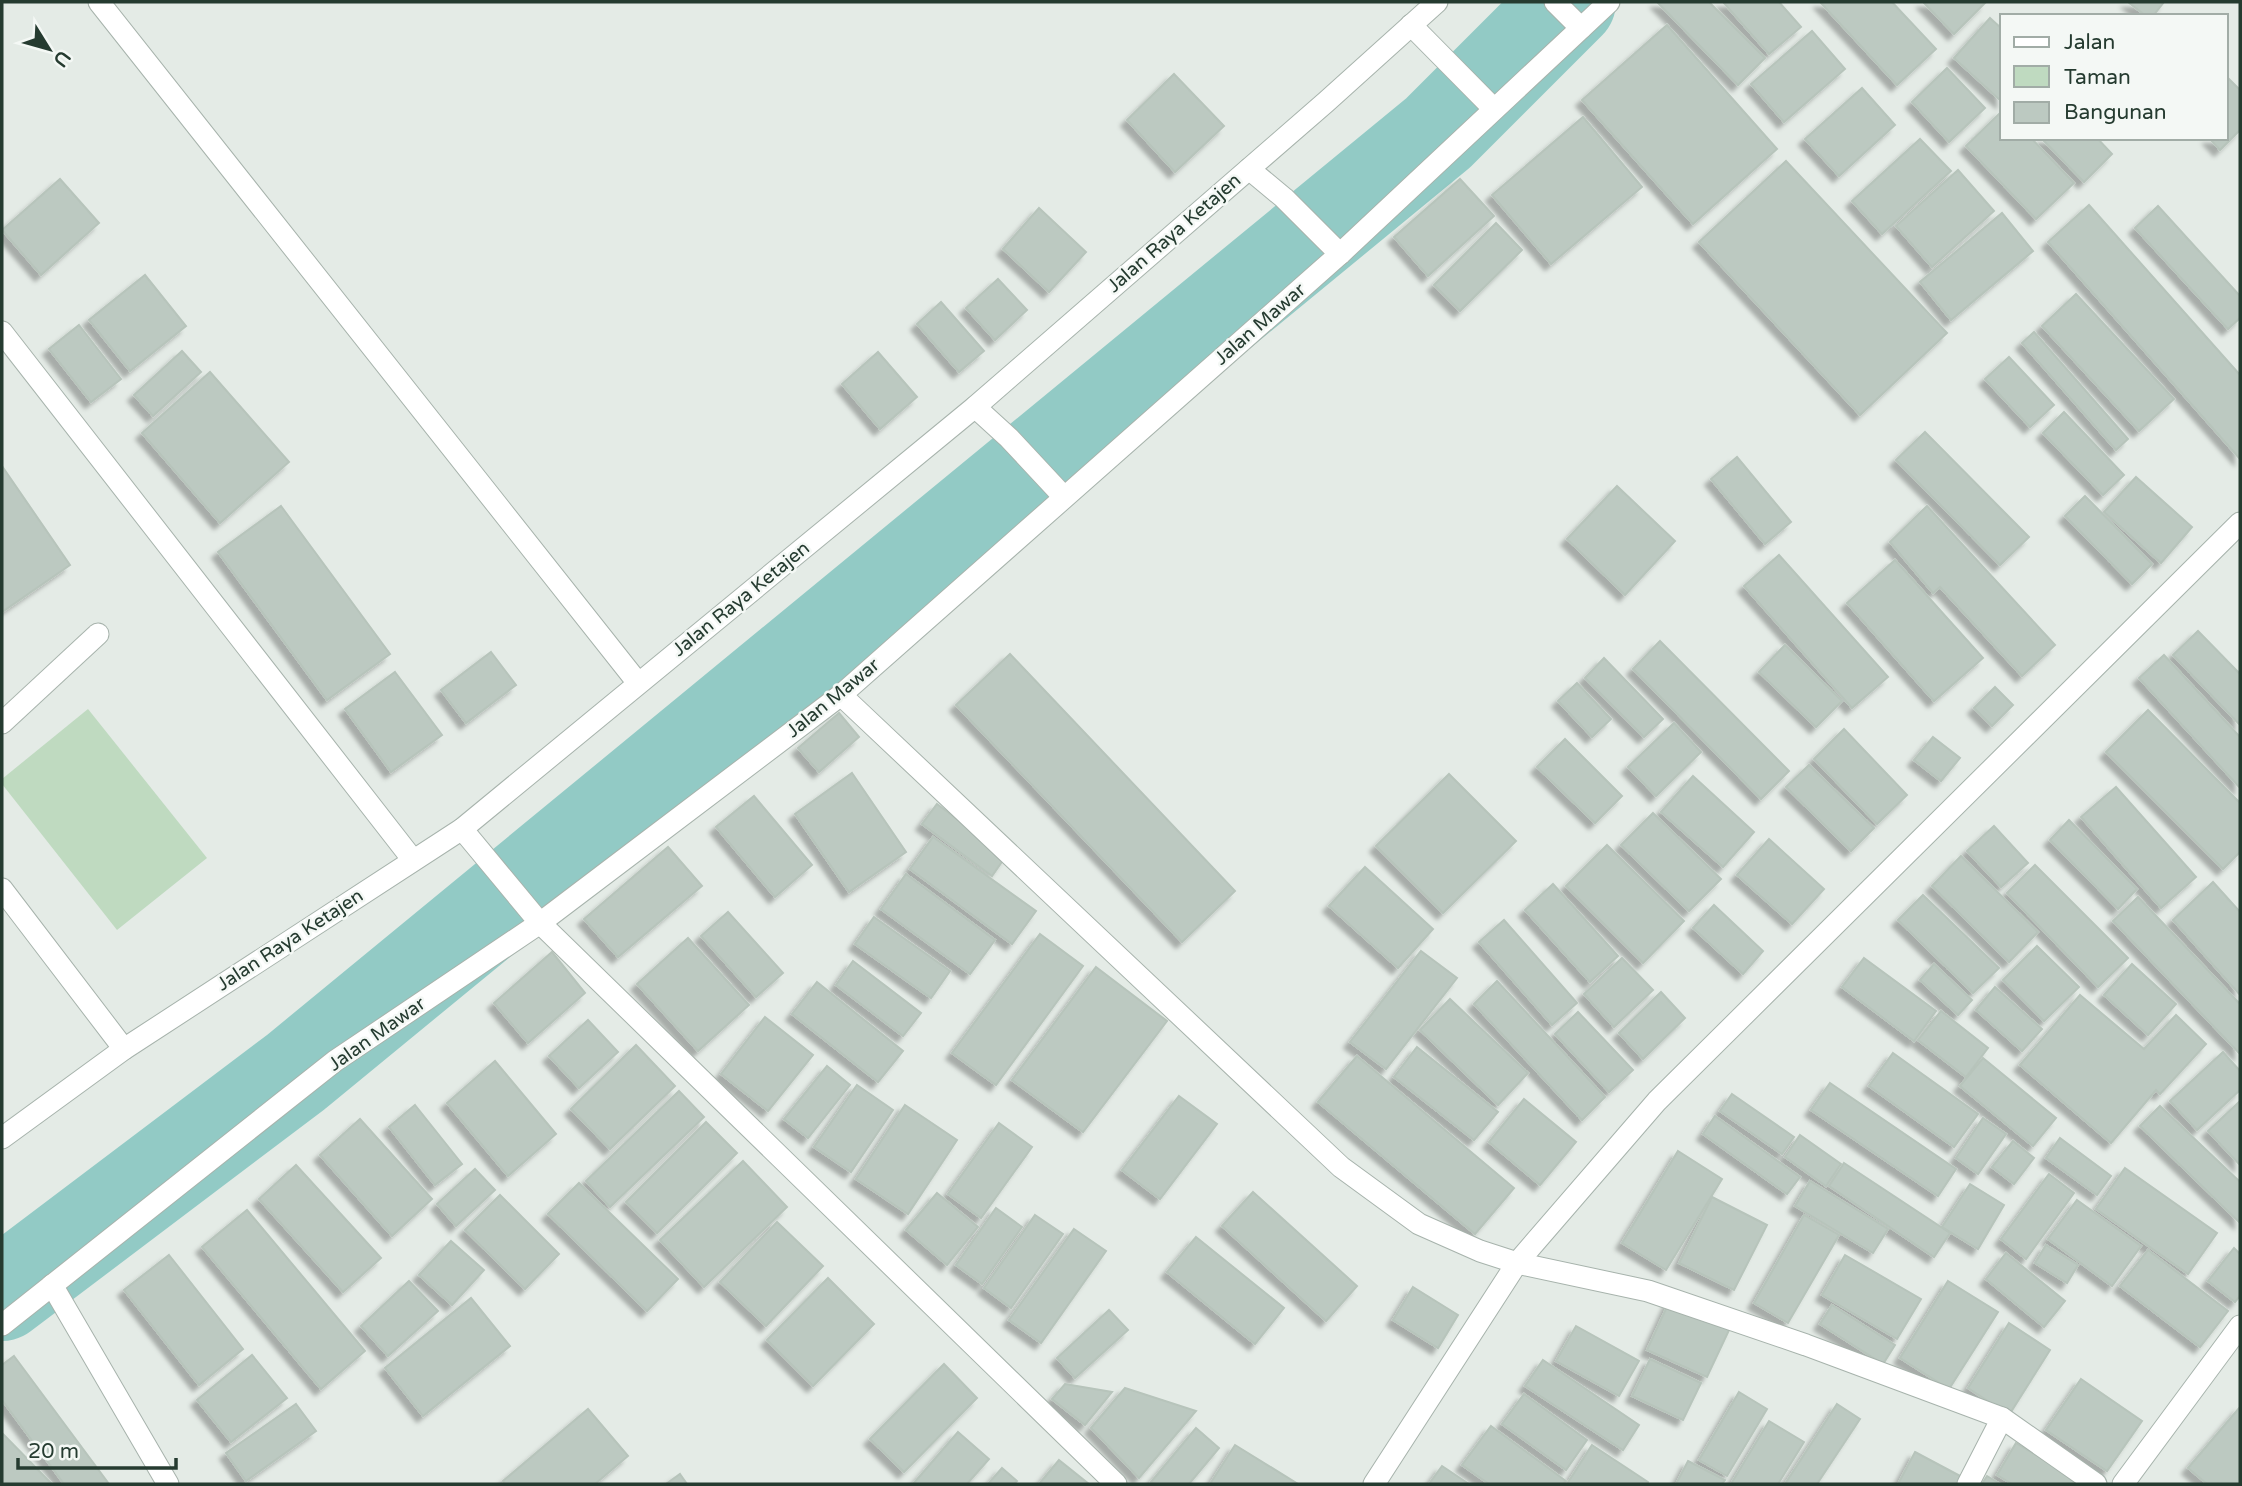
<svg xmlns="http://www.w3.org/2000/svg" width="2242" height="1486" viewBox="0 0 2242 1486" font-family="'Varela Round',sans-serif">
<defs>
<filter id="shadow"><feDropShadow dx="-6" dy="6" stdDeviation="2" flood-color="#0004"/></filter>
</defs>
<rect width="100%" height="100%" fill="#e4ebe6"/>
<polygon fill="#bfdac0" points="88,709 207,858 117,930 2,784 2,779"/>
<g fill="none" stroke-linecap="round" stroke-linejoin="round">
<polyline stroke="#92cac5" stroke-width="94" points="2,1294 296,1072 1438,133 1569,2"/>
</g>
<g fill="#bcc9c1" stroke="#b7c4bb" stroke-width="2" filter="url(#shadow)">
<polygon points="1657,2 1709,2 1765,58 1738,85"/>
<polygon points="1723,2 1779,2 1801,27 1769,54"/>
<polygon points="1820,2 1892,2 1936,49 1897,85"/>
<polygon points="1923,2 1984,2 1985,3 1954,34"/>
<polygon points="2128,2 2164,2 2153,16 2146,16"/>
<polygon points="1990,18 2002,29 2002,102 1954,58"/>
<polygon points="1667,25 1777,149 1693,224 1582,100"/>
<polygon points="1812,31 1845,69 1784,122 1751,84"/>
<polygon points="1947,68 1985,108 1949,142 1912,102"/>
<polygon points="1174,74 1224,126 1175,172 1127,120"/>
<polygon points="2226,76 2240,90 2240,130 2220,150 2209,138 2226,138"/>
<polygon points="1862,88 1895,125 1839,176 1805,139"/>
<polygon points="2002,111 2002,138 2031,138 2074,183 2036,219 1966,146"/>
<polygon points="1583,117 1642,187 1551,264 1492,195"/>
<polygon points="2041,138 2097,138 2112,154 2084,182"/>
<polygon points="1920,139 1951,171 1882,234 1852,201"/>
<polygon points="1786,161 1947,333 1860,415 1699,242"/>
<polygon points="1958,170 1994,211 1932,267 1896,226"/>
<polygon points="60,179 99,223 41,275 2,230"/>
<polygon points="1460,179 1494,216 1428,276 1394,237"/>
<polygon points="2089,205 2240,375 2240,459 2048,242"/>
<polygon points="2158,206 2240,296 2240,318 2228,329 2135,228"/>
<polygon points="1039,208 1086,252 1049,292 1003,249"/>
<polygon points="2002,213 2033,251 1951,320 1920,282"/>
<polygon points="1496,223 1522,250 1460,311 1434,285"/>
<polygon points="145,275 186,326 130,371 89,320"/>
<polygon points="998,279 1027,310 995,340 966,308"/>
<polygon points="2076,294 2174,399 2139,431 2042,326"/>
<polygon points="941,302 984,351 959,372 917,324"/>
<polygon points="79,325 121,379 91,402 49,349"/>
<polygon points="2034,332 2128,439 2116,450 2022,343"/>
<polygon points="182,351 201,372 153,416 134,395"/>
<polygon points="878,352 917,397 880,429 842,384"/>
<polygon points="2009,357 2054,405 2030,427 1985,379"/>
<polygon points="210,372 289,462 220,523 142,433"/>
<polygon points="2064,412 2124,475 2103,495 2043,433"/>
<polygon points="1925,432 2029,537 2000,565 1896,460"/>
<polygon points="1737,457 1791,522 1765,544 1711,479"/>
<polygon points="2,466 70,565 2,612"/>
<polygon points="2136,477 2192,527 2161,563 2104,512"/>
<polygon points="1617,486 1675,541 1625,595 1567,539"/>
<polygon points="2085,496 2152,564 2132,584 2065,516"/>
<polygon points="281,506 390,654 327,700 218,552"/>
<polygon points="1927,506 2055,645 2022,676 1940,587 1933,593 1890,542"/>
<polygon points="1779,555 1888,677 1852,708 1744,586"/>
<polygon points="1895,560 1983,658 1934,701 1847,603"/>
<polygon points="2198,631 2240,674 2240,725 2173,655"/>
<polygon points="1660,641 1789,771 1761,799 1633,669"/>
<polygon points="1785,645 1842,701 1816,727 1759,672"/>
<polygon points="491,652 516,685 466,723 441,690"/>
<polygon points="1010,654 1235,891 1182,942 956,705"/>
<polygon points="2164,655 2240,737 2240,788 2139,678"/>
<polygon points="1604,658 1663,719 1644,737 1585,678"/>
<polygon points="395,672 442,735 391,772 345,709"/>
<polygon points="1577,683 1611,719 1592,737 1558,701"/>
<polygon points="1995,687 2013,705 1992,726 1974,708"/>
<polygon points="2148,710 2240,803 2240,852 2223,869 2106,752"/>
<polygon points="839,713 859,737 819,772 798,748"/>
<polygon points="1674,723 1701,752 1656,796 1628,767"/>
<polygon points="1844,729 1907,795 1877,824 1814,759"/>
<polygon points="1933,737 1960,758 1941,781 1914,760"/>
<polygon points="1565,739 1622,796 1595,823 1537,767"/>
<polygon points="1809,765 1874,828 1851,851 1786,787"/>
<polygon points="852,773 906,852 849,892 795,814"/>
<polygon points="1449,774 1516,841 1443,913 1376,846"/>
<polygon points="1693,776 1754,832 1723,867 1661,812"/>
<polygon points="2116,787 2196,877 2161,908 2081,817"/>
<polygon points="754,796 812,865 775,897 716,827"/>
<polygon points="937,804 1006,856 992,876 922,824"/>
<polygon points="1653,813 1721,879 1689,911 1621,845"/>
<polygon points="2069,820 2137,889 2118,909 2050,840"/>
<polygon points="1994,826 2028,863 2001,887 1967,851"/>
<polygon points="933,837 1036,911 1012,944 910,869"/>
<polygon points="1769,839 1824,889 1792,924 1737,875"/>
<polygon points="1607,845 1684,921 1643,963 1566,886"/>
<polygon points="668,847 702,886 618,957 584,919"/>
<polygon points="1961,856 2038,932 2009,962 1932,886"/>
<polygon points="2035,865 2128,958 2098,987 2007,893"/>
<polygon points="1365,867 1433,929 1398,968 1329,906"/>
<polygon points="906,874 995,940 970,974 881,909"/>
<polygon points="2213,882 2240,912 2240,995 2173,920"/>
<polygon points="1553,884 1618,956 1590,982 1525,910"/>
<polygon points="1923,895 1999,968 1973,993 1898,920"/>
<polygon points="2138,897 2240,1004 2240,1054 2113,921"/>
<polygon points="1714,905 1763,951 1743,974 1693,928"/>
<polygon points="728,912 783,973 756,997 701,936"/>
<polygon points="874,917 950,971 931,998 855,944"/>
<polygon points="1504,920 1577,1003 1552,1025 1479,942"/>
<polygon points="1040,934 1083,966 996,1085 952,1053"/>
<polygon points="688,938 749,1005 698,1051 637,984"/>
<polygon points="2037,946 2079,987 2044,1021 2003,980"/>
<polygon points="1421,951 1457,978 1386,1069 1350,1042"/>
<polygon points="552,952 585,993 528,1043 494,1003"/>
<polygon points="1622,958 1653,990 1614,1027 1584,994"/>
<polygon points="1864,958 1936,1011 1914,1041 1842,987"/>
<polygon points="853,961 921,1013 903,1036 836,985"/>
<polygon points="1934,964 1972,1000 1958,1015 1920,980"/>
<polygon points="2132,964 2176,1004 2148,1035 2104,995"/>
<polygon points="1096,967 1167,1021 1083,1132 1012,1080"/>
<polygon points="1497,981 1605,1097 1582,1120 1474,1004"/>
<polygon points="817,982 903,1051 878,1082 792,1014"/>
<polygon points="1995,987 2042,1029 2022,1051 1976,1010"/>
<polygon points="1661,992 1685,1018 1643,1059 1619,1033"/>
<polygon points="2080,995 2144,1049 2176,1015 2206,1044 2160,1094 2156,1090 2111,1143 2020,1065"/>
<polygon points="1450,999 1528,1073 1498,1105 1420,1030"/>
<polygon points="1941,1011 1988,1048 1966,1077 1918,1040"/>
<polygon points="1578,1012 1633,1070 1609,1092 1555,1034"/>
<polygon points="765,1017 813,1055 768,1111 721,1074"/>
<polygon points="588,1020 618,1052 579,1088 549,1056"/>
<polygon points="636,1045 675,1086 610,1149 571,1109"/>
<polygon points="1417,1047 1498,1112 1474,1140 1394,1077"/>
<polygon points="2223,1052 2240,1071 2240,1090 2197,1130 2170,1101"/>
<polygon points="1893,1053 1978,1114 1954,1147 1869,1086"/>
<polygon points="1357,1056 1514,1188 1475,1234 1318,1102"/>
<polygon points="1983,1058 2056,1118 2033,1146 1960,1086"/>
<polygon points="495,1061 556,1134 508,1176 447,1103"/>
<polygon points="827,1066 850,1085 808,1138 784,1119"/>
<polygon points="1830,1083 1956,1169 1938,1196 1811,1110"/>
<polygon points="857,1085 893,1110 851,1172 814,1147"/>
<polygon points="679,1091 704,1117 610,1207 586,1181"/>
<polygon points="1732,1094 1794,1137 1782,1154 1720,1111"/>
<polygon points="1179,1096 1217,1124 1160,1199 1122,1170"/>
<polygon points="1524,1099 1576,1142 1540,1185 1489,1142"/>
<polygon points="2240,1101 2240,1165 2208,1131"/>
<polygon points="415,1105 462,1164 435,1185 389,1127"/>
<polygon points="905,1105 957,1140 908,1214 856,1179"/>
<polygon points="2160,1106 2240,1182 2240,1223 2140,1126"/>
<polygon points="1715,1116 1800,1177 1787,1194 1703,1134"/>
<polygon points="1983,1118 2006,1134 1978,1174 1956,1158"/>
<polygon points="360,1119 432,1199 392,1236 320,1155"/>
<polygon points="706,1122 737,1153 657,1233 626,1202"/>
<polygon points="999,1123 1032,1147 981,1218 948,1194"/>
<polygon points="1800,1135 1841,1164 1826,1186 1785,1157"/>
<polygon points="2060,1138 2111,1176 2097,1195 2046,1158"/>
<polygon points="2013,1141 2034,1158 2014,1184 1992,1167"/>
<polygon points="1678,1151 1722,1179 1666,1270 1622,1243"/>
<polygon points="743,1161 787,1207 704,1287 660,1240"/>
<polygon points="1844,1163 1950,1233 1934,1257 1829,1186"/>
<polygon points="296,1165 381,1258 343,1292 259,1199"/>
<polygon points="2125,1168 2217,1233 2188,1274 2096,1209"/>
<polygon points="475,1169 495,1190 456,1226 437,1204"/>
<polygon points="2049,1174 2074,1193 2026,1259 2001,1239"/>
<polygon points="1810,1181 1888,1229 1873,1253 1795,1206"/>
<polygon points="579,1183 678,1279 647,1311 548,1214"/>
<polygon points="1970,1184 2004,1205 1978,1249 1942,1227"/>
<polygon points="1253,1192 1357,1286 1326,1321 1222,1226"/>
<polygon points="937,1193 978,1227 947,1265 906,1230"/>
<polygon points="500,1195 559,1254 525,1289 465,1230"/>
<polygon points="1712,1197 1767,1225 1734,1290 1679,1263"/>
<polygon points="2077,1200 2141,1246 2112,1286 2048,1239"/>
<polygon points="996,1208 1022,1227 982,1284 956,1265"/>
<polygon points="247,1210 365,1351 321,1389 202,1247"/>
<polygon points="1035,1215 1063,1234 1011,1308 984,1288"/>
<polygon points="1804,1215 1839,1235 1788,1323 1754,1303"/>
<polygon points="777,1222 823,1266 766,1326 720,1282"/>
<polygon points="1074,1229 1106,1251 1041,1343 1009,1320"/>
<polygon points="1196,1237 1284,1308 1255,1344 1167,1272"/>
<polygon points="451,1241 484,1270 452,1305 419,1275"/>
<polygon points="2046,1245 2078,1265 2067,1283 2035,1263"/>
<polygon points="2234,1248 2240,1254 2240,1296 2235,1302 2208,1281"/>
<polygon points="2148,1250 2228,1311 2200,1347 2120,1286"/>
<polygon points="2006,1253 2065,1301 2044,1327 1986,1279"/>
<polygon points="169,1255 243,1349 199,1385 124,1290"/>
<polygon points="1845,1255 1921,1299 1897,1339 1822,1295"/>
<polygon points="828,1278 874,1324 813,1386 767,1340"/>
<polygon points="409,1281 438,1311 388,1356 361,1326"/>
<polygon points="1948,1281 1998,1312 1949,1389 1900,1358"/>
<polygon points="1413,1287 1458,1315 1438,1348 1393,1320"/>
<polygon points="471,1298 510,1346 423,1416 385,1368"/>
<polygon points="1670,1300 1730,1328 1707,1377 1647,1350"/>
<polygon points="1832,1305 1895,1345 1883,1364 1820,1324"/>
<polygon points="1109,1310 1128,1330 1075,1378 1057,1358"/>
<polygon points="2009,1323 2050,1350 2009,1415 1968,1388"/>
<polygon points="1576,1326 1639,1361 1619,1396 1556,1361"/>
<polygon points="252,1355 287,1398 231,1442 197,1400"/>
<polygon points="14,1356 109,1484 64,1484 2,1400 2,1365"/>
<polygon points="1650,1359 1701,1383 1683,1420 1632,1396"/>
<polygon points="1543,1360 1639,1425 1623,1450 1525,1386"/>
<polygon points="944,1364 977,1398 904,1472 870,1439"/>
<polygon points="2081,1379 2142,1421 2107,1471 2046,1430"/>
<polygon points="1065,1384 1112,1392 1085,1425 1052,1399"/>
<polygon points="1125,1388 1196,1411 1139,1478 1091,1428"/>
<polygon points="1739,1392 1767,1409 1727,1476 1699,1460"/>
<polygon points="1524,1394 1587,1440 1566,1470 1502,1424"/>
<polygon points="296,1404 316,1431 246,1481 226,1453"/>
<polygon points="1837,1404 1860,1419 1817,1484 1785,1484"/>
<polygon points="2240,1407 2240,1484 2207,1484 2188,1468"/>
<polygon points="588,1409 628,1456 595,1484 505,1484 503,1481"/>
<polygon points="1769,1421 1804,1442 1778,1484 1731,1484"/>
<polygon points="1491,1426 1566,1481 1563,1484 1489,1484 1462,1465"/>
<polygon points="1196,1428 1219,1448 1189,1484 1155,1484 1151,1482"/>
<polygon points="958,1432 989,1459 967,1484 913,1484"/>
<polygon points="2,1433 52,1484 2,1484"/>
<polygon points="2016,1443 2082,1483 2081,1484 2012,1484 1997,1475"/>
<polygon points="1235,1445 1298,1484 1210,1484"/>
<polygon points="1592,1445 1648,1482 1647,1484 1567,1484"/>
<polygon points="1915,1452 1962,1477 1958,1484 1898,1484"/>
<polygon points="1059,1460 1089,1484 1039,1484"/>
<polygon points="1688,1461 1725,1480 1722,1484 1676,1484"/>
<polygon points="1442,1466 1469,1484 1429,1484"/>
<polygon points="1002,1468 1017,1481 1014,1484 988,1484"/>
<polygon points="680,1474 687,1484 666,1484"/>
<polygon points="1987,1476 2000,1484 1982,1484"/>
</g>
<g fill="none" stroke-linecap="round" stroke-linejoin="round">
<defs>
<g id="service">
<polyline points="99,2 638,683"/>
<polyline points="2,723 98,634"/>
<polyline points="2,889 124,1049"/>
</g>
<g id="minor">
<polyline points="1555,2 1581,28"/>
<polyline points="1249,169 1284,198 1340,254"/>
<polyline points="2,332 413,860"/>
<polyline points="975,407 1009,438 1064,497"/>
<polyline points="841,695 1341,1167 1419,1224 1480,1251 1517,1263 1648,1291 1806,1345 2002,1418 2096,1484"/>
<polyline points="462,829 540,923 1116,1484"/>
<polyline points="52,1285 168,1484"/>
<polyline points="2,1325 335,1061 540,923 841,695 1340,254 1609,2"/>
<polyline points="1374,1484 1517,1263 1657,1101 2240,523"/>
<polyline points="1968,1484 2002,1418"/>
<polyline points="2123,1484 2240,1326"/>
</g>
<g id="tertiary">
<polyline points="1411,25 1494,109"/>
<polyline points="2,1138 124,1049 462,829 975,407 1326,102 1437,2"/>
</g>
</defs>
<use href="#service" stroke="#a7b3ac" stroke-width="23"/>
<use href="#minor" stroke="#a7b3ac" stroke-width="23"/>
<use href="#tertiary" stroke="#a7b3ac" stroke-width="23"/>
<use href="#service" stroke="#fff" stroke-width="21"/>
<use href="#minor" stroke="#fff" stroke-width="21"/>
<use href="#tertiary" stroke="#fff" stroke-width="21"/>
</g>
<g text-anchor="middle" dominant-baseline="central" stroke-width="5" stroke-linejoin="round" paint-order="stroke">
<g font-size="19" fill="#253b30" stroke="#f4f8f5">
<text transform="translate(1174 233) rotate(-41)">Jalan Raya Ketajen</text>
<text transform="translate(1260 324) rotate(-41)">Jalan Mawar</text>
<text transform="translate(741 599) rotate(-39)">Jalan Raya Ketajen</text>
<text transform="translate(833 698) rotate(-39)">Jalan Mawar</text>
<text transform="translate(290 940) rotate(-33)">Jalan Raya Ketajen</text>
<text transform="translate(377 1034) rotate(-35)">Jalan Mawar</text>
</g>
</g>
<rect width="2242" height="1486" fill="none" stroke="#253b30" stroke-width="7"/>
<rect x="2000" y="14" width="228" height="126" fill="#f4f8f5" stroke="#a1aca6" stroke-width="2"/>
<rect x="2014" y="37" width="35" height="10" fill="#ffffff" stroke="#a1aca6" stroke-width="2"/>
<text x="2064" y="49" font-size="21" fill="#253b30">Jalan</text>
<rect x="2014" y="66" width="35" height="21" fill="#bfdac0" stroke="#a1aca6" stroke-width="2"/>
<text x="2064" y="84" font-size="21" fill="#253b30">Taman</text>
<rect x="2014" y="102" width="35" height="21" fill="#bcc9c1" stroke="#a1aca6" stroke-width="2"/>
<text x="2064" y="119" font-size="21" fill="#253b30">Bangunan</text>
<g transform="translate(49 49) rotate(127)" stroke="#f4f8f5" stroke-width="5" paint-order="stroke">
<path d="M0-5L12 26L0 18L-12 26Z" fill="#253b30"/>
<text y="-10" font-size="19" font-weight="bold" text-anchor="middle" fill="#253b30">U</text>
</g>
<path d="M18 1458v10h158v-10" fill="none" stroke="#253b30" stroke-width="3.5"/>
<text x="28" y="1458" font-size="21" fill="#253b30" stroke="#f4f8f5" stroke-width="5" paint-order="stroke">20 m</text>
</svg>
